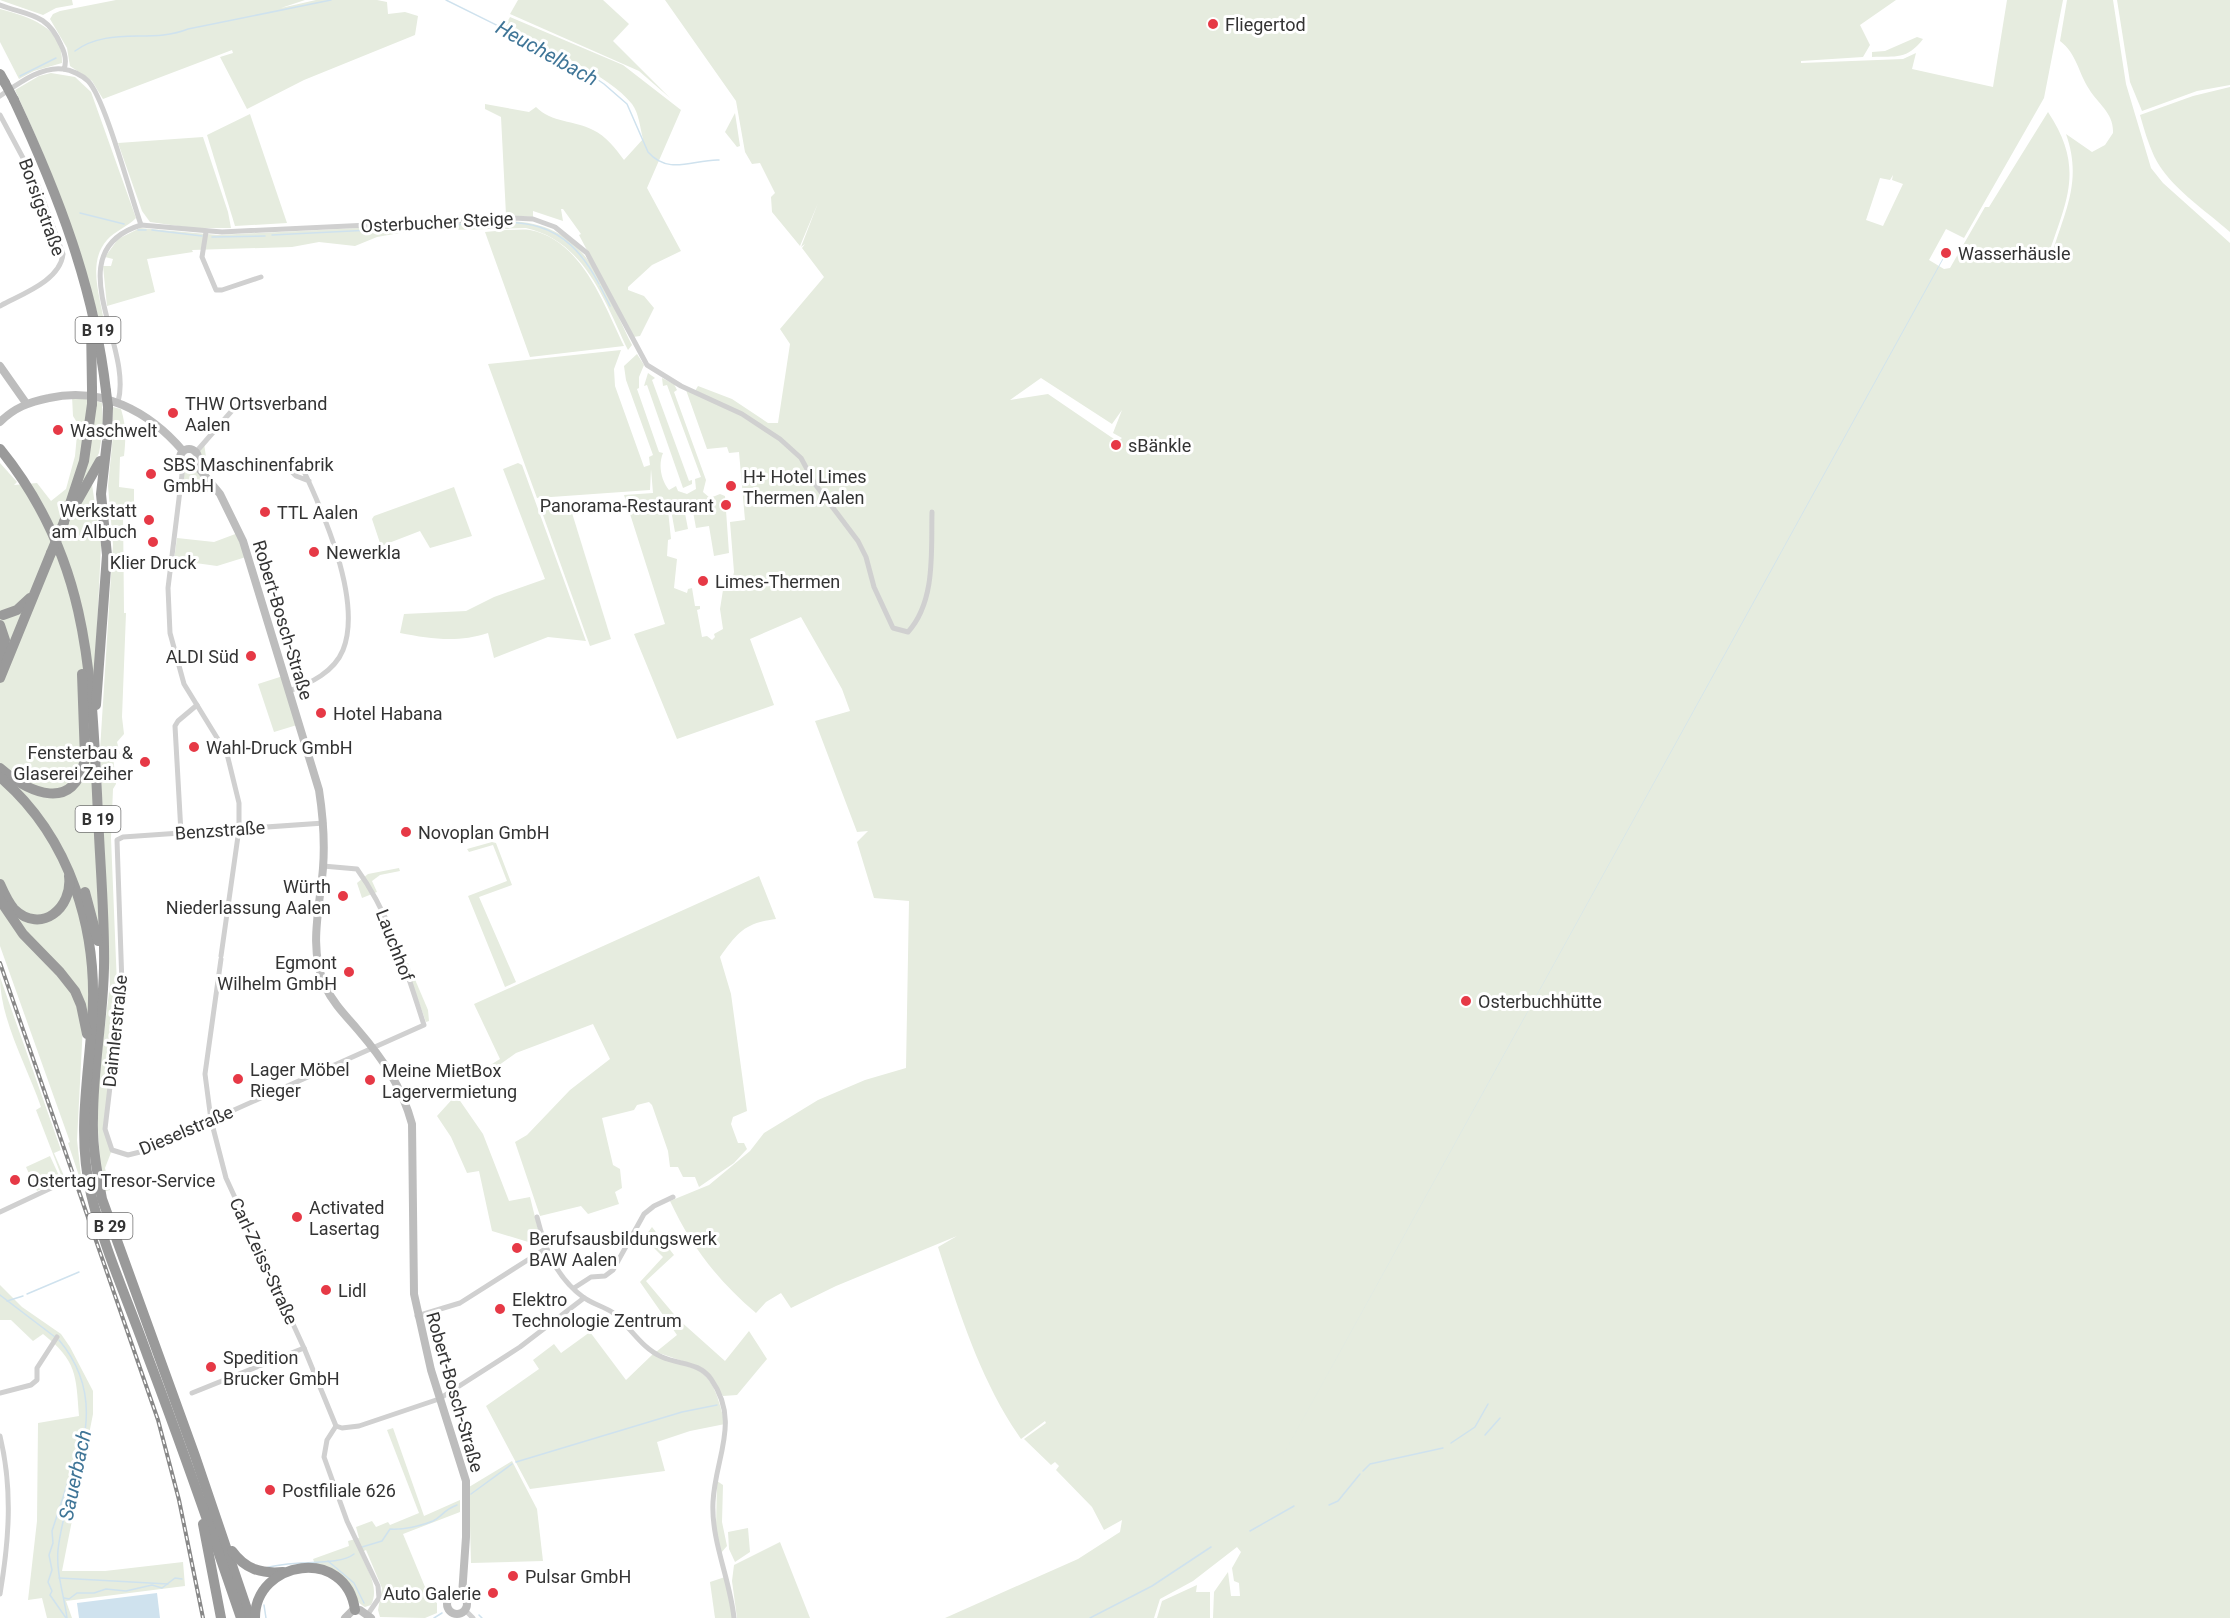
<svg xmlns="http://www.w3.org/2000/svg" width="2230" height="1618" viewBox="0 0 2230 1618" font-family="Roboto,sans-serif">
<rect width="100%" height="100%" fill="#fff"/>
<g fill="#e6ecdf" fill-rule="evenodd">
<polygon points="0,0 72,0 73,5 56,8 43,15"/>
<polygon points="116,0 305,0 281,8 316,0 377,0 387,2 388,14 405,12 418,16 415,35 304,80 247,109 220,57 233,53 232,50 103,99 92,81 70,66 67,48 50,19 53,14 60,11"/>
<polygon points="518,0 603,0 629,24 613,41 670,98 639,71 510,14"/>
<path d="M 665,0 L 1896,0 L 1860,25 L 1870,45 L 1863,57 L 1801,61 L 1801,63 L 1903,59 L 1916,53 L 1912,69 L 1993,87 L 2007,0 L 2063,0 L 2044,98 L 1964,238 L 1946,229 L 1929,260 L 1944,269 L 1950,268 L 1985,207 L 1989,207 L 2048,112 C 2085,168 2067,199 2048,256 L 2051,257 C 2064,212 2083,182 2066,134 L 2092,152 L 2105,145 L 2113,133 C 2114,113 2098,104 2089,89 C 2078,72 2077,54 2060,41 L 2067,0 L 2113,0 L 2126,84 L 2151,168 L 2163,183 L 2230,243 L 2230,1618 L 1213,1618 L 1214,1592 L 1228,1572 L 1231,1596 L 1240,1596 L 1239,1583 L 1234,1581 L 1232,1568 L 1241,1552 L 1237,1547 L 1193,1581 L 1160,1599 L 1154,1618 L 945,1618 L 1078,1559 L 1120,1532 L 1122,1520 L 1104,1530 L 1092,1507 L 1056,1470 L 1059,1466 L 1055,1462 L 1051,1465 L 1024,1439 L 1046,1423 L 1045,1421 L 1021,1439 C 980,1380 960,1314 938,1247 L 957,1236 L 836,1286 L 791,1308 L 781,1293 L 766,1302 L 756,1313 C 718,1281 691,1246 670,1201 L 709,1185 L 750,1151 L 764,1133 L 818,1100 L 865,1080 L 906,1068 L 909,901 L 874,898 L 857,842 L 868,831 L 857,832 L 815,721 L 850,711 L 842,689 L 801,617 L 750,639 L 774,705 L 677,739 L 634,634 L 665,624 L 624,495 L 653,493 L 651,469 L 650,490 L 537,498 L 488,364 L 621,350 L 614,369 L 615,386 L 644,467 L 650,465 L 649,457 L 653,455 L 626,380 L 624,366 L 637,354 L 644,365 L 639,377 L 639,388 L 637,389 L 659,452 L 663,453 C 658,465 661,480 669,490 L 676,486 L 678,491 L 687,494 L 696,489 L 695,479 L 701,477 L 667,385 L 663,386 L 662,378 L 674,384 L 677,390 L 674,392 L 706,480 L 703,492 L 710,498 L 720,494 L 725,496 L 729,553 L 714,556 L 709,526 L 696,528 L 692,506 L 697,505 L 696,499 L 679,503 L 680,508 L 684,508 L 688,529 L 675,532 L 671,510 L 668,510 L 671,539 L 668,540 L 667,556 L 677,559 L 674,588 L 687,593 L 688,589 L 692,588 L 695,606 L 700,606 L 700,609 L 697,610 L 702,637 L 707,636 L 712,640 L 715,637 L 714,634 L 723,629 L 720,609 L 723,590 L 730,591 L 734,572 L 730,522 L 745,520 L 739,452 L 729,453 L 727,447 L 707,449 L 686,390 L 695,391 L 698,386 L 732,399 L 768,423 L 778,423 L 790,344 L 780,329 L 824,277 L 802,248 L 805,244 L 801,247 L 818,203 L 800,246 L 772,212 L 771,197 L 775,193 L 760,163 L 752,164 L 745,152 L 736,101 ZM 1893,175 L 1892,180 L 1903,184 L 1883,226 L 1866,220 L 1880,178 L 1890,180 ZM 1041,378 L 1112,424 L 1122,410 L 1113,433 L 1122,438 L 1118,441 L 1111,437 L 1048,394 L 1010,400 Z"/>
<polygon points="2117,0 2230,0 2230,85 2197,91 2142,111 2130,82"/>
<path d="M 0,9 C 28,17 64,26 62,63 L 34,71 L 19,79 L 0,42 Z"/>
<path d="M 510,17 L 623,65 L 681,110 L 647,188 L 681,251 L 652,265 L 628,287 L 628,290 L 644,296 L 654,308 L 640,336 L 633,337 L 579,235 L 581,234 L 563,209 L 561,209 L 563,221 L 533,211 L 533,217 L 506,215 L 501,117 L 485,109 L 485,104 L 529,112 L 536,107 C 552,123 574,120 593,130 C 606,136 615,148 624,160 L 643,139 C 640,128 639,113 632,104 C 609,74 539,45 504,28 Z"/>
<path d="M 1917,37 L 1923,39 C 1907,60 1896,56 1872,57 L 1872,52 L 1885,51 Z"/>
<path d="M 51,73 L 75,77 L 91,92 L 136,218 C 127,227 115,231 107,240 C 85,265 103,302 105,330 L 102,332 C 81,245 52,170 15,90 L 39,76 Z"/>
<path d="M 2230,87 L 2230,232 C 2204,209 2169,187 2154,156 C 2148,143 2144,129 2140,115 L 2193,96 Z"/>
<polygon points="735,113 740,146 737,147 725,132"/>
<polygon points="250,114 287,223 235,226 207,135"/>
<polygon points="203,137 228,212 231,228 192,228 150,222 142,211 118,143"/>
<path d="M 497,221 C 586,218 598,277 632,345 L 628,350 C 605,302 585,241 526,228 L 411,231 L 377,237 L 355,246 L 319,242 L 292,247 L 192,250 L 193,252 L 147,259 L 155,292 L 107,306 L 103,266 L 111,266 L 113,259 L 105,257 L 118,239 L 140,228 L 218,235 Z"/>
<path d="M 506,230 C 514,230 523,229 530,230 C 582,240 604,305 624,346 L 530,357 L 485,232 Z"/>
<polygon points="648,373 655,378 652,380 689,481 692,480 692,484 683,488 647,385 644,386"/>
<polygon points="72,396 83,396 102,403 103,430 99,453 90,471 101,545 96,651 100,930 87,934 89,1011 83,1025 77,1140 82,1185 68,1143 70,1142 0,946 0,463 17,482 14,485 37,483 51,501 66,489 75,456 78,424 73,416"/>
<path d="M 113,407 L 121,409 C 126,425 126,439 124,456 L 120,457 L 119,487 L 134,489 L 134,509 L 123,508 L 124,613 L 126,613 L 122,717 L 124,734 L 117,742 L 120,754 L 113,756 L 116,784 L 113,789 L 111,838 L 117,985 L 122,985 L 105,1129 L 112,1150 L 105,1168 L 110,1190 L 102,1192 L 96,1099 L 110,984 L 100,750 L 113,544 L 108,486 L 113,435 Z"/>
<polygon points="204,443 209,478 216,487 209,492 178,489 183,466 190,468 197,462 196,452"/>
<path d="M 518,463 L 522,465 L 586,641 L 548,637 L 494,658 L 488,633 C 458,643 431,639 400,633 L 404,614 L 466,611 L 494,597 L 545,579 L 503,469 Z"/>
<polygon points="454,487 472,536 430,548 420,531 381,546 372,519 374,516"/>
<polygon points="568,500 611,639 590,646 539,504 539,501"/>
<polygon points="238,533 246,557 217,566 174,560 177,538 214,542"/>
<polygon points="283,676 297,725 274,732 258,684"/>
<polygon points="492,842 496,843 512,885 479,897 516,982 505,987 468,896 507,881 493,845 469,852 467,849"/>
<polygon points="399,868 400,871 380,875 372,881 377,892 362,898 357,883 368,874"/>
<path d="M 759,876 L 776,919 C 745,923 738,932 720,957 L 731,994 L 747,1111 L 733,1117 L 731,1124 L 738,1143 L 744,1143 L 747,1149 L 734,1163 L 699,1187 L 695,1177 L 683,1177 L 678,1167 L 670,1167 L 668,1151 L 652,1105 L 649,1102 L 637,1105 L 634,1110 L 602,1118 L 613,1165 L 620,1169 L 622,1188 L 615,1192 L 619,1204 L 588,1214 L 581,1206 L 540,1216 L 515,1142 L 527,1135 L 570,1090 L 610,1059 L 593,1024 L 516,1053 L 481,1078 L 476,1074 L 500,1059 L 474,1004 Z"/>
<polygon points="408,963 428,1010 429,1021 426,1022 405,964"/>
<path d="M 0,977 L 61,1150 L 54,1153 L 64,1176 L 63,1180 L 36,1110 L 41,1107 C 27,1066 0,1020 0,977 Z"/>
<polygon points="456,1095 483,1134 509,1201 530,1197 541,1241 538,1245 492,1231 479,1171 467,1173 451,1137 437,1116"/>
<polygon points="50,1156 61,1180 37,1191 26,1167"/>
<polygon points="652,1227 674,1255 646,1281 678,1319 725,1361 749,1331 767,1359 737,1395 723,1396 703,1368 656,1352 677,1335 640,1282 663,1257 644,1238"/>
<path d="M 0,1285 L 22,1307 L 61,1334 L 70,1347 L 93,1391 L 93,1414 L 62,1571 L 105,1571 L 183,1562 L 185,1586 L 66,1601 L 72,1618 L 47,1618 L 42,1598 L 28,1600 L 37,1521 L 38,1423 L 79,1416 C 76,1375 77,1361 43,1334 L 33,1341 L 11,1320 L 0,1320 Z"/>
<path d="M 590,1332 L 626,1380 L 653,1354 C 704,1370 712,1368 725,1424 L 690,1431 L 657,1442 L 665,1471 L 530,1489 L 486,1406 L 539,1369 L 533,1360 L 554,1344 L 561,1353 Z"/>
<path d="M 393,1428 L 424,1516 L 460,1500 L 460,1512 L 403,1534 L 430,1599 L 437,1603 L 437,1613 L 425,1618 L 380,1617 L 378,1610 L 382,1588 L 366,1550 L 360,1553 C 367,1569 380,1588 371,1605 L 365,1607 C 344,1595 356,1571 315,1564 L 313,1559 L 349,1546 L 348,1541 L 359,1538 L 356,1527 L 372,1521 L 376,1527 L 388,1522 L 390,1525 L 419,1513 L 387,1430 Z"/>
<polygon points="512,1461 537,1509 543,1561 471,1563 469,1487"/>
<polygon points="717,1481 723,1485 722,1522 727,1546 721,1553 716,1529"/>
<polygon points="748,1528 750,1552 735,1562 729,1549 728,1532"/>
<polygon points="780,1542 810,1618 737,1618 732,1581 734,1565"/>
<polygon points="725,1577 733,1618 715,1618 710,1582"/>
<polygon points="1197,1585 1196,1592 1210,1592 1210,1618 1157,1618 1162,1601"/>
</g>
<g fill="#cfe2ee">
<polygon points="1944,256 1945,256 1261,1495"/>
<polygon points="157,1593 160,1618 79,1618 77,1603"/>
</g>
<g fill="none" stroke-linecap="round" stroke-linejoin="round">
<g stroke="#cfe2ee" stroke-width="1.5">
<path d="M 446,0 L 575,64 L 604,84 L 627,104 L 648,152 C 669,176 694,159 719,160"/>
<path d="M 75,51 C 109,26 151,44 188,29 L 331,0"/>
<polyline points="20,76 56,58"/>
<polyline points="80,213 124,224"/>
<path d="M 439,226 C 513,221 560,209 599,284"/>
<polyline points="382,227 434,227"/>
<polyline points="138,230 146,230"/>
<polyline points="152,230 202,236"/>
<polyline points="272,235 371,230"/>
<polyline points="212,237 265,236"/>
<polyline points="600,286 610,306"/>
<polyline points="27,1294 79,1272"/>
<polyline points="0,1295 55,1337"/>
<polyline points="7,1301 23,1296"/>
<path d="M 59,1340 C 117,1409 66,1475 58,1550 C 56,1573 64,1595 67,1618"/>
<polyline points="1485,1435 1500,1418"/>
<polyline points="1451,1443 1475,1427 1488,1404"/>
<polyline points="516,1462 682,1412 717,1405"/>
<polyline points="1363,1471 1370,1464 1443,1448"/>
<polyline points="471,1494 512,1464"/>
<polyline points="1329,1505 1338,1501 1360,1474"/>
<polyline points="1250,1531 1294,1506"/>
<path d="M 362,1547 L 382,1541 L 390,1529 C 403,1530 421,1526 433,1521 C 442,1517 443,1510 457,1505"/>
<polyline points="328,1561 354,1583 364,1603"/>
<path d="M 266,1568 C 292,1559 338,1567 354,1554"/>
<polyline points="59,1578 168,1584"/>
<polyline points="64,1598 69,1599 77,1593 94,1593 106,1589 126,1591 152,1585 162,1588 175,1578 182,1579"/>
<polyline points="264,1605 266,1618"/>
<polyline points="479,1615 482,1618"/>
<polyline points="66,1618 50,1595 52,1591 48,1582 52,1570 49,1555 53,1543 52,1531 68,1482 76,1479"/>
<polyline points="434,1618 442,1613"/>
<polyline points="1090,1618 1152,1586 1211,1547"/>
</g>
<g stroke="#d0d0d0" stroke-width="5">
<path d="M 0,5 C 30,16 47,13 61,45 C 65,53 67,61 64,69"/>
<path d="M 0,96 C 18,84 41,66 63,69 C 71,70 82,75 88,81 C 105,98 131,197 141,225"/>
<path d="M 0,115 L 38,186 L 63,254 C 60,281 22,294 0,306"/>
<polyline points="206,232 202,257 216,290 222,290 261,277"/>
<path d="M 118,402 C 134,345 55,252 141,225 L 222,232 L 513,218 L 533,219 L 555,227 L 587,253 L 647,365 L 681,386 L 742,414 L 780,439 L 801,458 L 815,484 L 858,541 L 866,557 L 874,587 L 893,628 L 908,632 C 936,601 931,551 932,512"/>
<polyline points="196,452 236,406"/>
<polyline points="183,466 168,588 170,633 184,684 227,754 239,803 239,829 221,956"/>
<path d="M 289,691 C 311,683 334,672 343,650 C 363,600 322,509 300,463 L 293,463 L 290,470 L 296,476 L 309,481"/>
<polyline points="181,833 175,726 178,721 197,705"/>
<path d="M 323,866 L 357,869 C 391,916 406,970 424,1025 L 140,1152 L 128,1155 L 112,1150 L 105,1129 L 122,985 L 117,840 L 123,837 L 324,823"/>
<polyline points="221,959 205,1074 211,1120 226,1178 304,1348 336,1426"/>
<polyline points="0,1212 64,1182"/>
<path d="M 537,1217 C 545,1249 556,1277 583,1297 C 592,1304 603,1306 612,1312 C 630,1326 641,1348 662,1357 C 680,1365 699,1362 711,1379 C 741,1422 715,1457 713,1502 C 711,1541 730,1579 734,1618"/>
<polyline points="543,1242 567,1237"/>
<polyline points="574,1288 591,1277 605,1276 613,1270 644,1214 654,1206 673,1197"/>
<polyline points="417,1316 460,1303 545,1249"/>
<polyline points="0,1393 31,1385 37,1380 37,1368 57,1337"/>
<polyline points="192,1393 304,1348"/>
<polyline points="336,1426 342,1428 359,1426 439,1399 520,1347 584,1298"/>
<polyline points="336,1426 327,1440 324,1457 347,1521 378,1586 379,1598 368,1614"/>
<path d="M 0,1436 C 13,1489 9,1541 0,1594"/>
<polyline points="465,1610 473,1618"/>
</g>
<g stroke="#bdbdbd" stroke-width="8">
<polyline points="0,366 26,403"/>
<path d="M 0,422 C 14,408 29,402 49,398 C 101,386 149,411 183,451"/>
<circle cx="189" cy="458" r="9"/>
<path d="M 196,465 L 220,494 L 243,541 L 319,790 C 323,816 325,842 323,868 C 320,907 308,948 325,986 C 333,1003 346,1016 358,1030 C 383,1059 402,1087 412,1124 L 414,1294 L 431,1370 L 466,1481 L 466,1537 L 462,1595"/>
<circle cx="457" cy="1604" r="10"/>
<polyline points="345,1618 352,1611 360,1610 371,1618"/>
</g>
<g stroke="#9a9a9a" stroke-width="10">
<polyline points="0,74 5,83"/>
<path d="M 14,100 C 58,194 94,287 106,391"/>
<polyline points="91,324 92,389"/>
<path d="M 0,449 C 91,561 91,676 98,814 C 100,865 105,917 104,968 C 103,1018 93,1068 93,1118 C 92,1145 97,1172 102,1199 L 195,1456 L 250,1618"/>
<polyline points="75,505 100,461"/>
<polyline points="64,522 84,461 92,404"/>
<polyline points="3,615 17,610 30,598"/>
<polyline points="0,625 5,640 0,661"/>
<polyline points="0,678 51,553"/>
<polyline points="96,705 107,555 101,494 107,441 108,407"/>
<path d="M 0,768 C 29,793 75,814 85,758 L 82,674"/>
<path d="M 0,777 C 71,838 99,931 92,1022 C 88,1081 77,1135 91,1194 C 104,1249 129,1303 148,1357 C 181,1444 211,1530 241,1618"/>
<path d="M 0,884 C 4,893 8,902 14,909 C 41,935 73,908 69,876"/>
<polyline points="85,892 98,941"/>
<polyline points="0,900 23,934 60,972 75,991 81,1005 87,1034"/>
<polyline points="203,1524 221,1618"/>
<path d="M 232,1551 C 245,1569 261,1574 283,1572"/>
<path d="M 255,1618 C 255,1560 346,1546 355,1610"/>
</g>
<defs>
<polyline id="rail" points="0,963 158,1420 179,1500 203,1618"/>
</defs>
<use href="#rail" stroke="#888" stroke-width="4"/>
<use href="#rail" stroke="#fff" stroke-width="1.5" stroke-dasharray="4.5" stroke-linecap="butt"/>
<g stroke="#9a9a9a" stroke-width="10">
<polyline points="5,83 14,100"/>
<polyline points="106,391 108,407"/>
<polyline points="92,404 92,389"/>
<polyline points="51,553 64,522"/>
</g>
</g>
<g fill="#e63946" stroke="#fff" stroke-width="2">
<circle cx="1213" cy="24" r="6"/>
<circle cx="1946" cy="253" r="6"/>
<circle cx="173" cy="413" r="6"/>
<circle cx="58" cy="430" r="6"/>
<circle cx="1116" cy="445" r="6"/>
<circle cx="151" cy="474" r="6"/>
<circle cx="731" cy="486" r="6"/>
<circle cx="726" cy="505" r="6"/>
<circle cx="265" cy="512" r="6"/>
<circle cx="149" cy="520" r="6"/>
<circle cx="153" cy="542" r="6"/>
<circle cx="314" cy="552" r="6"/>
<circle cx="703" cy="581" r="6"/>
<circle cx="251" cy="656" r="6"/>
<circle cx="321" cy="713" r="6"/>
<circle cx="194" cy="747" r="6"/>
<circle cx="145" cy="762" r="6"/>
<circle cx="406" cy="832" r="6"/>
<circle cx="343" cy="896" r="6"/>
<circle cx="349" cy="972" r="6"/>
<circle cx="1466" cy="1001" r="6"/>
<circle cx="238" cy="1079" r="6"/>
<circle cx="370" cy="1080" r="6"/>
<circle cx="15" cy="1180" r="6"/>
<circle cx="297" cy="1217" r="6"/>
<circle cx="517" cy="1248" r="6"/>
<circle cx="326" cy="1290" r="6"/>
<circle cx="500" cy="1309" r="6"/>
<circle cx="211" cy="1367" r="6"/>
<circle cx="270" cy="1490" r="6"/>
<circle cx="513" cy="1576" r="6"/>
<circle cx="493" cy="1593" r="6"/>
</g>
<g text-anchor="middle" dominant-baseline="central" stroke-width="6" stroke-linejoin="round" paint-order="stroke">
<g fill="#fff" stroke="#707070" stroke-width="1.5">
<rect x="75.5" y="317" width="45" height="26" rx="4.5"/>
<rect x="75.5" y="806" width="45" height="26" rx="4.5"/>
<rect x="87.5" y="1213" width="45" height="26" rx="4.5"/>
</g>
<g font-size="16" font-weight="bold" fill="#333">
<text x="98" y="330">B 19</text>
<text x="98" y="819">B 19</text>
<text x="110" y="1226">B 29</text>
</g>
<g font-size="18" fill="#333" stroke="#fff" text-anchor="start">
<text x="1225" y="24">Fliegertod</text>
<text x="1958" y="253">Wasserhäusle</text>
<text x="185" y="403">THW Ortsverband<tspan x="185" dy="21">Aalen</tspan></text>
<text x="70" y="430">Waschwelt</text>
<text x="1128" y="445">sBänkle</text>
<text x="163" y="464">SBS Maschinenfabrik<tspan x="163" dy="21">GmbH</tspan></text>
<text x="743" y="476">H+ Hotel Limes<tspan x="743" dy="21">Thermen Aalen</tspan></text>
<text x="714" y="505" text-anchor="end">Panorama-Restaurant</text>
<text x="137" y="510" text-anchor="end">Werkstatt<tspan x="137" dy="21">am Albuch</tspan></text>
<text x="277" y="512">TTL Aalen</text>
<text x="326" y="552">Newerkla</text>
<text x="153" y="562" text-anchor="middle">Klier Druck</text>
<text x="715" y="581">Limes-Thermen</text>
<text x="239" y="656" text-anchor="end">ALDI Süd</text>
<text x="333" y="713">Hotel Habana</text>
<text x="206" y="747">Wahl-Druck GmbH</text>
<text x="133" y="752" text-anchor="end">Fensterbau &amp;<tspan x="133" dy="21">Glaserei Zeiher</tspan></text>
<text x="418" y="832">Novoplan GmbH</text>
<text x="331" y="886" text-anchor="end">Würth<tspan x="331" dy="21">Niederlassung Aalen</tspan></text>
<text x="337" y="962" text-anchor="end">Egmont<tspan x="337" dy="21">Wilhelm GmbH</tspan></text>
<text x="1478" y="1001">Osterbuchhütte</text>
<text x="250" y="1069">Lager Möbel<tspan x="250" dy="21">Rieger</tspan></text>
<text x="382" y="1070">Meine MietBox<tspan x="382" dy="21">Lagervermietung</tspan></text>
<text x="27" y="1180">Ostertag Tresor-Service</text>
<text x="309" y="1207">Activated<tspan x="309" dy="21">Lasertag</tspan></text>
<text x="529" y="1238">Berufsausbildungswerk<tspan x="529" dy="21">BAW Aalen</tspan></text>
<text x="338" y="1290">Lidl</text>
<text x="512" y="1299">Elektro<tspan x="512" dy="21">Technologie Zentrum</tspan></text>
<text x="223" y="1357">Spedition<tspan x="223" dy="21">Brucker GmbH</tspan></text>
<text x="282" y="1490">Postfiliale 626</text>
<text x="525" y="1576">Pulsar GmbH</text>
<text x="481" y="1593" text-anchor="end">Auto Galerie</text>
</g>
<g font-size="18" fill="#333" stroke="#fff">
<text transform="translate(42 207) rotate(70)">Borsigstraße</text>
<text transform="translate(437 222) rotate(-3)">Osterbucher Steige</text>
<text transform="translate(283 620) rotate(73)">Robert-Bosch-Straße</text>
<text transform="translate(220 830) rotate(-4)">Benzstraße</text>
<text transform="translate(395 945) rotate(69)">Lauchhof</text>
<text transform="translate(115 1031) rotate(-84)">Daimlerstraße</text>
<text transform="translate(186 1130) rotate(-23)">Dieselstraße</text>
<text transform="translate(264 1261) rotate(65)">Carl-Zeiss-Straße</text>
<text transform="translate(455 1392) rotate(74)">Robert-Bosch-Straße</text>
</g>
<g font-size="20" font-style="italic" fill="#3f7597" stroke="#fff">
<text transform="translate(547 53) rotate(29)">Heuchelbach</text>
<text transform="translate(75 1475) rotate(-78)">Sauerbach</text>
</g>
</g>
</svg>
